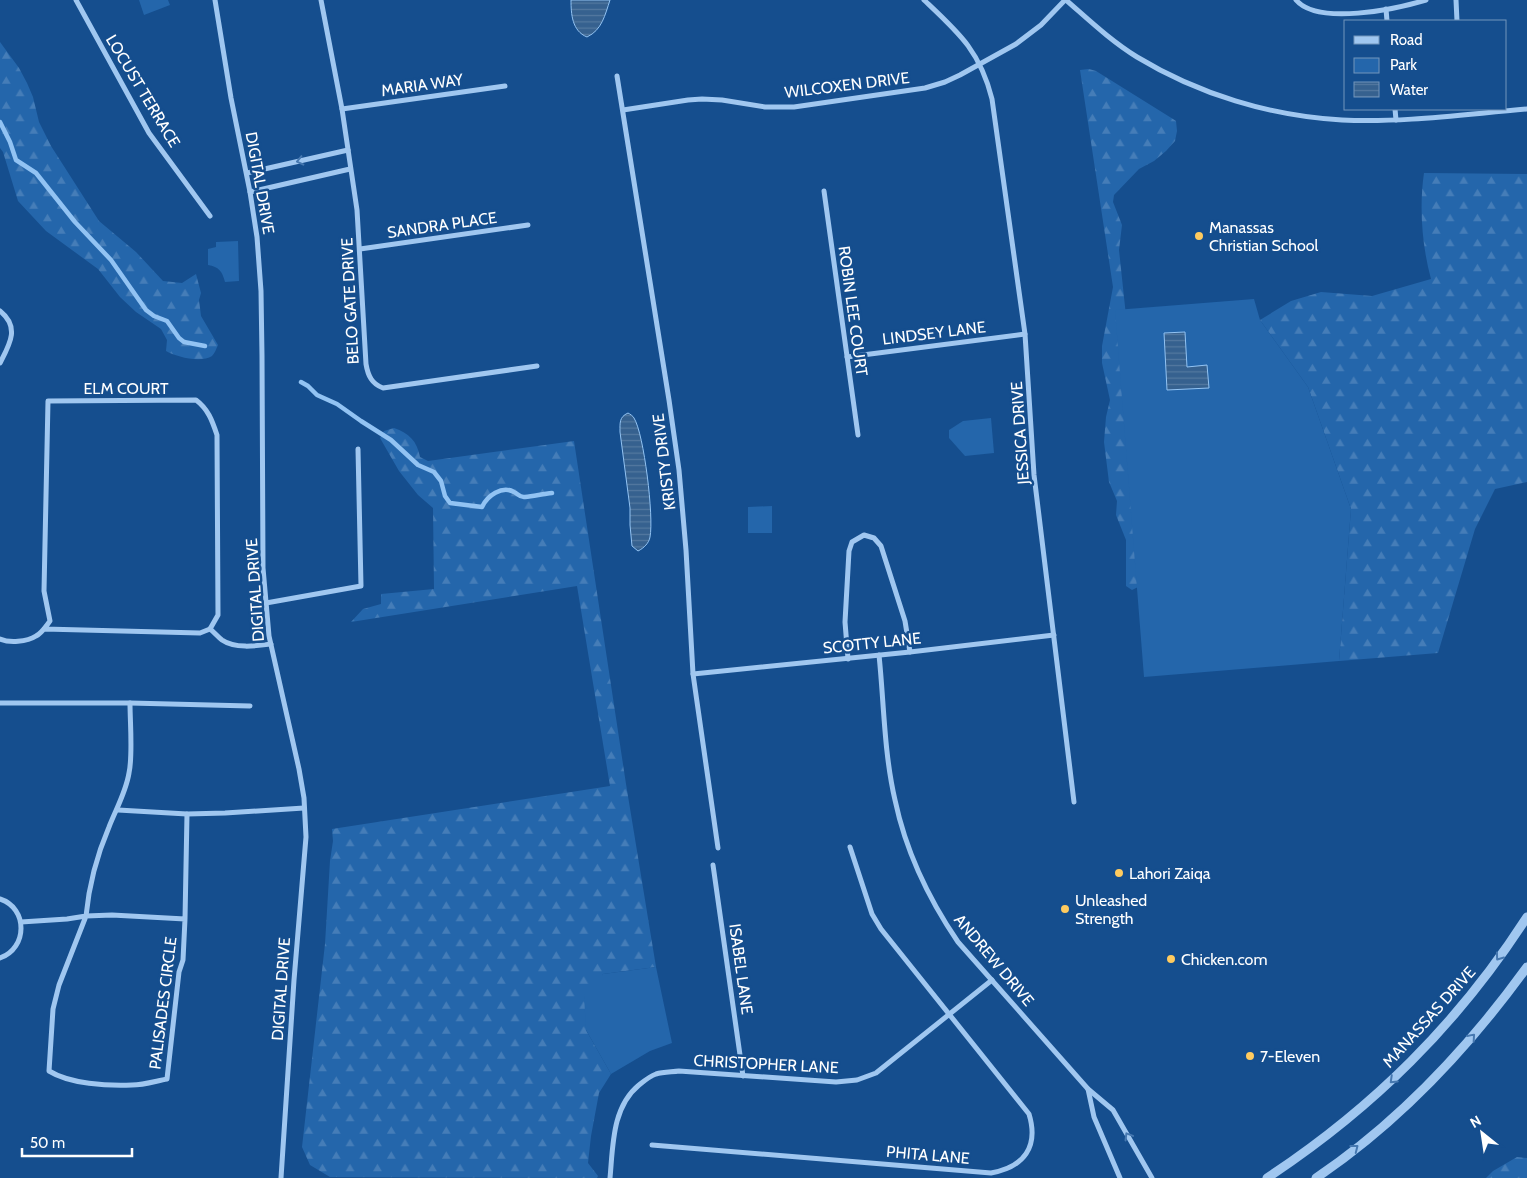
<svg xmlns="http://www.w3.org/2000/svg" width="1527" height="1178" viewBox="0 0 1527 1178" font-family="Cabin,sans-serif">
<defs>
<pattern id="forest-firs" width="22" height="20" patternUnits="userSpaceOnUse" patternTransform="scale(1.25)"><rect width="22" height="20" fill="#2466ab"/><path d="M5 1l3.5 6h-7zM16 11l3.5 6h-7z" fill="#457db8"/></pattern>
<pattern id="water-rules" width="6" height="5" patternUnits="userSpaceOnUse" patternTransform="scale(1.25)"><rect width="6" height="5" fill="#36618f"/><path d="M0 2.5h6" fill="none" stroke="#5479a0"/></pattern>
</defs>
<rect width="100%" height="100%" fill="#154e8e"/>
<g fill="url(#forest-firs)">
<path d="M 0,42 L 19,68 L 27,83 L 33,97 L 39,122 L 51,146 L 99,221 L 136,252 L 163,281 L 182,283 L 196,274 L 201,293 L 199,300 L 201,316 L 218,345 C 216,349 215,353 212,356 C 201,363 176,357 166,351 L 167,340 L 161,329 L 136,312 L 120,297 L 98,269 L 46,231 L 18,201 L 3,152 L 0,148 Z"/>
<polygon points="1089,69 1096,71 1173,119 1176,121 1177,131 1175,141 1166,151 1154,161 1139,169 1114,195 1113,202 1122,225 1119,250 1126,316 1119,338 1120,362 1127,375 1140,586 1132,590 1126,586 1126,540 1116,515 1117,501 1109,482 1104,442 1106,417 1110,400 1102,363 1102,346 1113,287 1080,70"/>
<path d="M 1424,173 L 1527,174 L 1527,482 L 1495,489 L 1475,529 L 1438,653 L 1339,661 L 1351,509 L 1308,387 L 1260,320 L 1291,301 L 1321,292 L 1372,296 L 1431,279 C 1422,246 1419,207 1424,173 Z"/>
<path d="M 394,428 C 409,433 417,441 420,457 L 428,461 L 574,441 L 626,784 L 656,967 L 603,974 L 586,1030 L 611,1074 L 599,1093 L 591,1136 L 588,1163 L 598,1176 L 597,1178 L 330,1177 L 310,1165 L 302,1147 L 325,944 L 330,861 L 333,841 L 332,829 L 610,786 L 577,586 L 351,622 L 363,609 L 381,604 L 381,594 L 434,589 L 433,508 L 418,495 L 399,471 L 380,438 L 384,431 Z"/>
<polygon points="1517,1157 1527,1158 1527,1178 1486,1178 1493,1171"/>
</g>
<g fill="#2466ab">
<polygon points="139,0 168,0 170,5 144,15"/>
<path d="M 238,241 L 239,281 L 225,282 C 222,271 219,267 208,265 L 208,249 L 216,247 L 216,242 Z"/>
<polygon points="1254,299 1260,320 1308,387 1351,509 1339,661 1144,677 1115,310"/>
<polygon points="991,418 994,453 965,456 949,438 949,430 963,421"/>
<polygon points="772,506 772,533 748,533 748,507"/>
<polygon points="656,967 672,1043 650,1051 611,1074 586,1030 584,995 603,974"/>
</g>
<g fill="url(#water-rules)" stroke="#92c3f3">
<path d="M 571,0 L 610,0 C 605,15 602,30 587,37 C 572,31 571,14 571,0 Z"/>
<polygon points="1185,332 1187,367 1207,365 1209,388 1167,390 1164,333"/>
<path d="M 628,413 C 630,414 633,416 634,418 C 644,434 654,517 650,537 C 649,543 644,548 638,551 L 632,546 L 630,525 L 630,508 L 620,432 C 620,423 619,417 628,413 Z"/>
</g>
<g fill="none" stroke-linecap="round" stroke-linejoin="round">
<g stroke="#92c3f3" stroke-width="4.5">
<polyline points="0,122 10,142 16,160 36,173 75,222 111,260 146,310 154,316 167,321 179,338 184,342 205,346"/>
<path d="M 301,382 L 308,386 L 317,395 L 337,404 L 361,421 L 391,440 L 418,465 L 434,472 L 441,481 L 445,496 L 450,503 L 482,507 C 487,496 502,485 514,492 C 518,494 520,498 525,497 C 534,496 543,494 552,493"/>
</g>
<g stroke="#a0c7f0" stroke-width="5">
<polyline points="76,0 149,133 210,216"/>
<polyline points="215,0 231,98 250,192 257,237 261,291 262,356 263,568 269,636 299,769 304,798 306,837 294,980 281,1178"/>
<path d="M 321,0 L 342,109 L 357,210 L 366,364 C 368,376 372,384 383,388 L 537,366"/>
<path d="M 924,0 C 959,33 980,51 992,99 L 1025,334 L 1034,475 L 1074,802"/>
<path d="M 1066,0 C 1089,20 1111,41 1137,57 C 1198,94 1270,116 1342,120 C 1403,123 1466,114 1527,109"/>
<path d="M 1296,0 C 1318,26 1396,9 1426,0"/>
<polyline points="1456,0 1457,21"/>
<polyline points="1386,9 1387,21"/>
<polyline points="617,76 669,400 679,470 686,550 693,674 718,848"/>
<polyline points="342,109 505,86"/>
<polyline points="1395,109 1396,120"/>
<polyline points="623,110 688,100 702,99 722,100 765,107 794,107 925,88 945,82 960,75 1016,44 1041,25 1065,0"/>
<polyline points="247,173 348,150"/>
<polyline points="824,191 858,435"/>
<polyline points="250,192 350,169"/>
<polyline points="360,249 528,225"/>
<path d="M 0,311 C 20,327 10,344 0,363"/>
<polyline points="847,357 1025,334"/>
<polyline points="266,603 361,586 358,449"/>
<path d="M 210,629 C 214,632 218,637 222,640 C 235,649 256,646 271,644"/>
<path d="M 0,639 C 9,643 27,642 36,636 C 42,633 46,626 50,621 L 44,591 L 48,401 L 196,400 C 208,409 212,420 217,435 L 218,615 L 210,629 L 200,633 L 44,629"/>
<path d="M 879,655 C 884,703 884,753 895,800 C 906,852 928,898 958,942 L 1088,1089 L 1113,1110 L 1152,1178"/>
<polyline points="848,659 845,622 849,551 852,542 864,535 874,538 881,546 905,621 910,652"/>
<polyline points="693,674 910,652 1054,635"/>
<path d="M 0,703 L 130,703 C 130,723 133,755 129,773 C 126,792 116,809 109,827 C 97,855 89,885 86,916 L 67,919 L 21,922"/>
<polyline points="130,703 250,706"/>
<polyline points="118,810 187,814 225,813 304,808"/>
<polyline points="713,865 743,1076"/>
<path d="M 0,899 C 28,908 28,948 0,958"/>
<path d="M 185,919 L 112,915 L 86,916 L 59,985 L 53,1009 L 49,1071 C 70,1084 107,1086 132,1085 C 144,1085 156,1081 167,1079 L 179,972 L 183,960 L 185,919 L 187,814"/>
<polyline points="1088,1089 1094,1117 1120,1178"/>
<path d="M 652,1145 L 991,1173 C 1024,1167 1039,1147 1029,1114 L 881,929 L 872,914 L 850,847"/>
<path d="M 610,1178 C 613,1146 612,1107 639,1085 C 644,1081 650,1076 656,1074 C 663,1072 672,1072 679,1071 L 836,1082 L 857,1080 L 876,1073 L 992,980"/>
</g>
<g stroke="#a0c7f0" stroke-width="9">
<path d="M 1267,1178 C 1373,1108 1458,1024 1527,917"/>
<path d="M 1316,1178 C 1399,1122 1469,1047 1527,967"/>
</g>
</g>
<defs><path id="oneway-chevron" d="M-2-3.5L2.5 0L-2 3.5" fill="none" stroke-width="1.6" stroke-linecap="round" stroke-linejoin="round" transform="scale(1.25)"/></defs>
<g stroke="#4678b0">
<use href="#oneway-chevron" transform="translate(300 161) rotate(167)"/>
<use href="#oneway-chevron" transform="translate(1499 957) rotate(126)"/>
<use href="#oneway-chevron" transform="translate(1472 1037) rotate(-49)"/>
<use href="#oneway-chevron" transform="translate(1393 1080) rotate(136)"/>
<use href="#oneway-chevron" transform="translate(1128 1136) rotate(-121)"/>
<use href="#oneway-chevron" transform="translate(1355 1148) rotate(-38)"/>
</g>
<g fill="#ffcb5f" stroke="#154e8e" stroke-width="2">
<circle cx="1199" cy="236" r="5"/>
<circle cx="1119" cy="873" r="5"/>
<circle cx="1065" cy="909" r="5"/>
<circle cx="1171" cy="959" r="5"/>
<circle cx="1250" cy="1056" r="5"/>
</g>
<g text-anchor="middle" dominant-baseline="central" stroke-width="5" stroke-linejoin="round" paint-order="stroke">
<g font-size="16" fill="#fff" stroke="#154e8e">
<text transform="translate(422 85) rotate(-8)">MARIA WAY</text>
<text transform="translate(847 85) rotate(-7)">WILCOXEN DRIVE</text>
<text transform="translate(143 91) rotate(59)">LOCUST TERRACE</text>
<text transform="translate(260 183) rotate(80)">DIGITAL DRIVE</text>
<text transform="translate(442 225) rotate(-8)">SANDRA PLACE</text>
<text transform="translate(350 301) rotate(-93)">BELO GATE DRIVE</text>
<text transform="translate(853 311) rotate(82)">ROBIN LEE COURT</text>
<text transform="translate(934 333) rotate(-7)">LINDSEY LANE</text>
<text x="126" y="388">ELM COURT</text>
<text transform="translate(1020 433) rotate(-94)">JESSICA DRIVE</text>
<text transform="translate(664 462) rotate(-97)">KRISTY DRIVE</text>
<text transform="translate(255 590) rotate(-94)">DIGITAL DRIVE</text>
<text transform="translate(872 643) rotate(-6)">SCOTTY LANE</text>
<text transform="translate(994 960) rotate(50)">ANDREW DRIVE</text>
<text transform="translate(741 969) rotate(82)">ISABEL LANE</text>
<text transform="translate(281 989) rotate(-86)">DIGITAL DRIVE</text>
<text transform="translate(163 1003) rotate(-83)">PALISADES CIRCLE</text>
<text transform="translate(1429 1017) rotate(-48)">MANASSAS DRIVE</text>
<text transform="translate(766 1064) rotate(3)">CHRISTOPHER LANE</text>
<text transform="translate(928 1155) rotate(5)">PHITA LANE</text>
</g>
<g font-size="16" fill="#fff" stroke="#154e8e" text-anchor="start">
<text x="1209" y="227">Manassas<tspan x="1209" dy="18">Christian School</tspan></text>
<text x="1129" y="873">Lahori Zaiqa</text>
<text x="1075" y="900">Unleashed<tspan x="1075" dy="18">Strength</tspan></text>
<text x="1181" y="959">Chicken.com</text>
<text x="1260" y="1056">7-Eleven</text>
</g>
</g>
<rect x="1344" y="20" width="162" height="90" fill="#154e8e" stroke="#7395bb"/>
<rect x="1354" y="36" width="25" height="8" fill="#a0c7f0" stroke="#7395bb"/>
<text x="1390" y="45" font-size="15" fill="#ffffff">Road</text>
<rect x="1354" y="58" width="25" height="15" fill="#2466ab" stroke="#7395bb"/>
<text x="1390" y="70" font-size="15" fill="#ffffff">Park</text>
<rect x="1354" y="82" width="25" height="15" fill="url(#water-rules)" stroke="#7395bb"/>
<text x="1390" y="95" font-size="15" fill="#ffffff">Water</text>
<g transform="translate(1482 1133) rotate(330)" stroke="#154e8e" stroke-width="4" paint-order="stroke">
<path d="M0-4L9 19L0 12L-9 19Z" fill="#ffffff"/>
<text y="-8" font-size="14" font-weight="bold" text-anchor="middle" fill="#ffffff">N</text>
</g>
<path d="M22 1148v8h110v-8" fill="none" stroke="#ffffff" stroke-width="2.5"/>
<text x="30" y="1148" font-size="15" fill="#ffffff" stroke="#154e8e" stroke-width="4" paint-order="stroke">50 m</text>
</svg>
